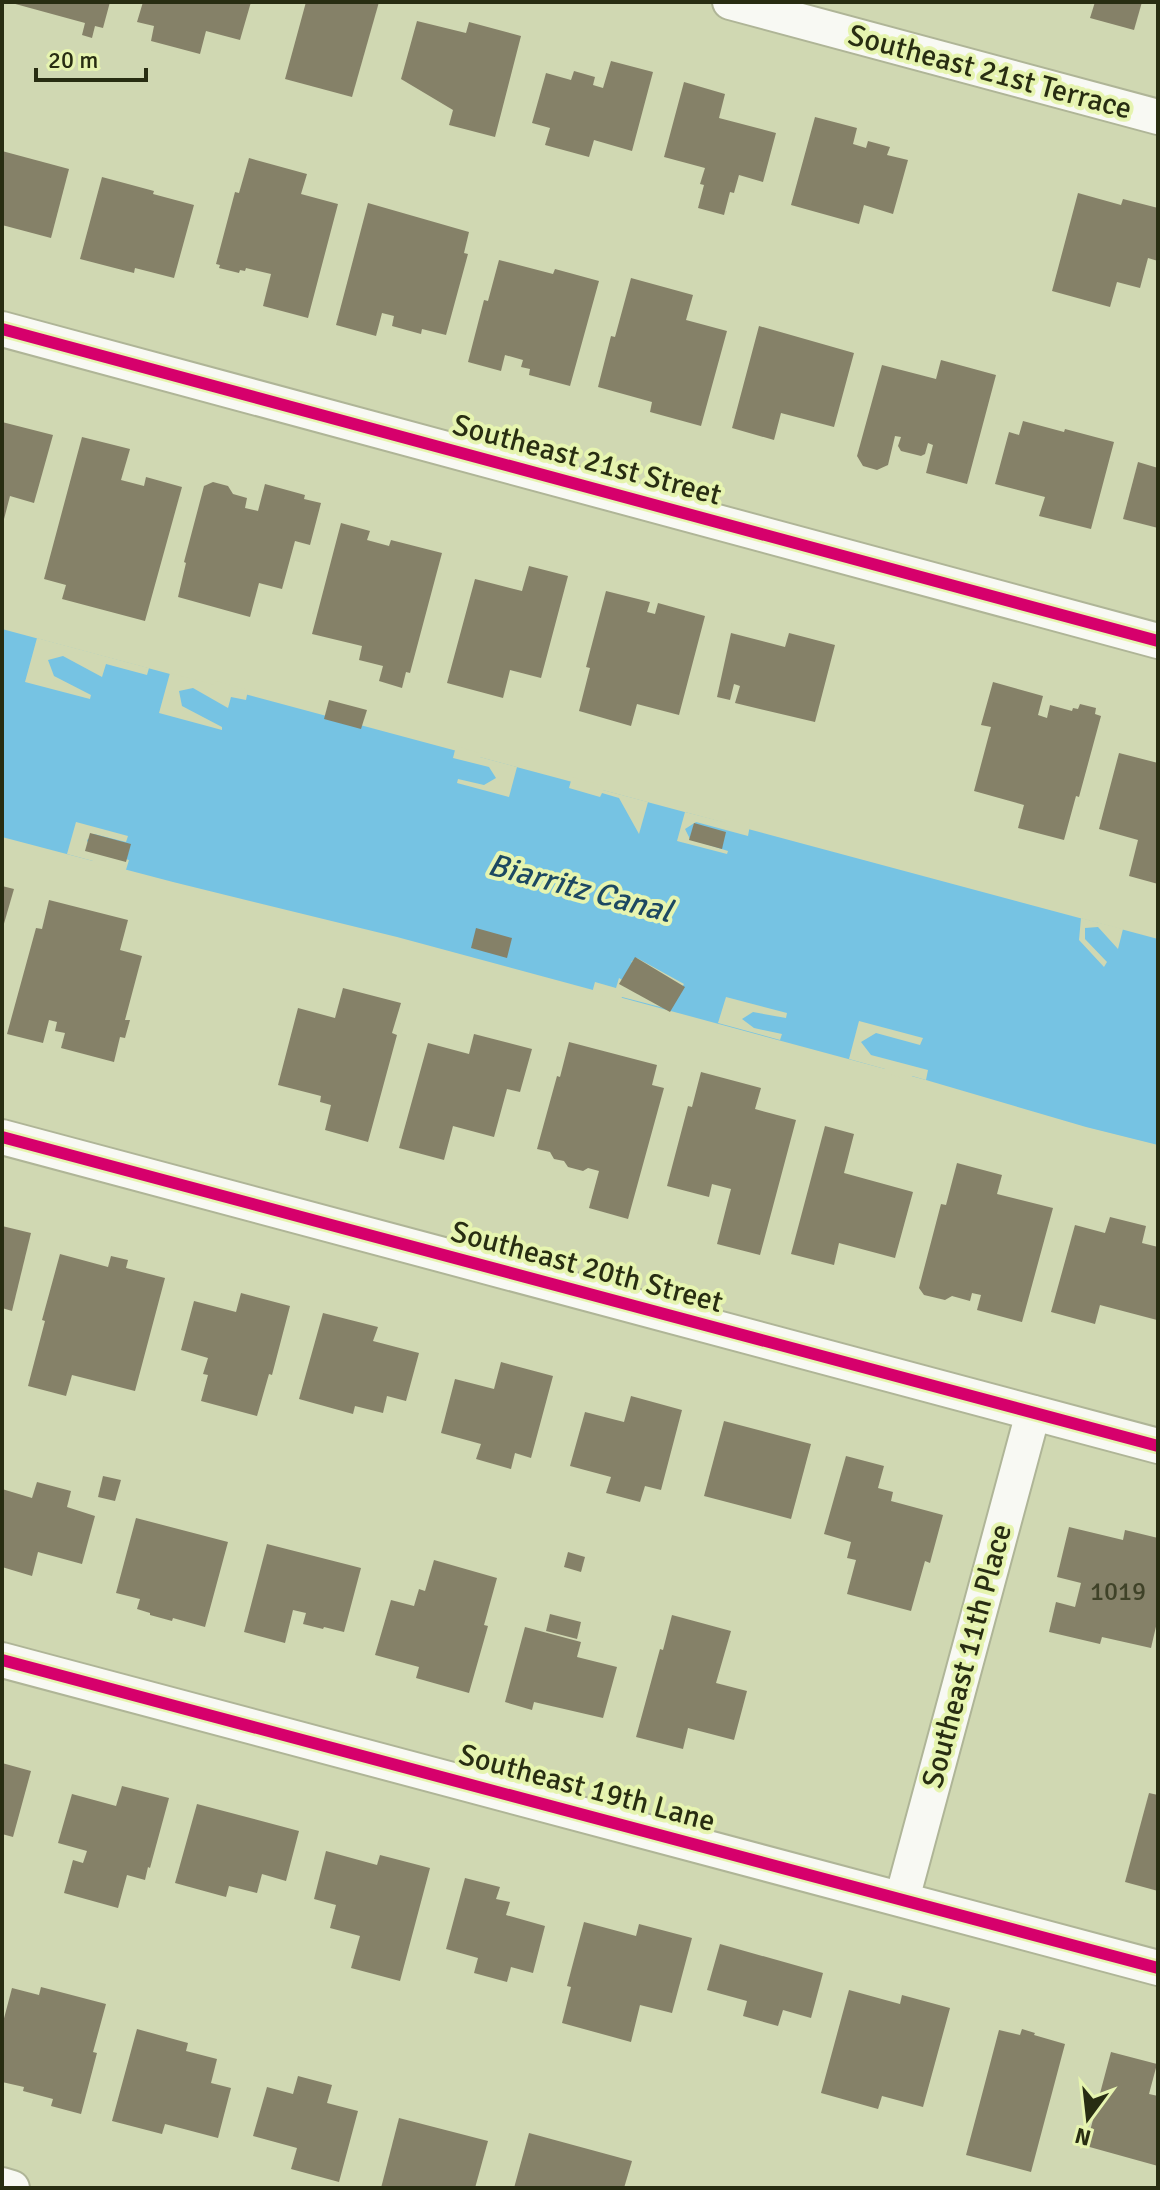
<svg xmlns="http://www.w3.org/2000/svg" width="1160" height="2190" viewBox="0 0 1160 2190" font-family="Signika,sans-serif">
<rect width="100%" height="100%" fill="#d0d8b2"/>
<polygon fill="#76c3e3" points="2,629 1158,939 1158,1145 1086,1127 926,1080 397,937 173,882 2,837"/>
<g fill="#d0d8b2">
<polygon points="37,638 149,668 147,675 106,664 102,677 63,656 48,660 54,676 91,695 90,699 25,682"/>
<polygon points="170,673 215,685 216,681 248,690 246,700 231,697 228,708 193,688 179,691 182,706 222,727 222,730 159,713"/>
<polygon points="456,746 480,753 480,757 517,767 509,797 457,783 458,779 484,785 496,778 489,767 453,758"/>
<polygon points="572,777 604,786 603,790 648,802 639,834 619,798 602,793 600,797 569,788"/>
<polygon points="685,812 724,822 726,819 750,825 748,836 696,822 685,829 690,839 728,851 727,854 677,841"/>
<polygon points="76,822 128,836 126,842 94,834 87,840 90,849 129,860 125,873 93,865 93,861 67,854"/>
<polygon points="1081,918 1123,929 1118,949 1098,927 1085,928 1085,939 1107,962 1104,967 1079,940"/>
<polygon points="637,958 684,984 668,1009 622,997 620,1001 592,993 595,982 616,988 619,978 653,998 666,981 631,962"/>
<polygon points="726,997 787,1013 786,1018 753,1012 742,1019 754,1028 782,1034 780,1040 718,1023"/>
<polygon points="859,1021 923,1038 920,1045 876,1033 861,1042 871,1055 928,1070 926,1080 912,1076 910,1080 884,1073 885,1069 849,1059"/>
</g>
<g fill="#858168">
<polygon points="8,2 110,2 103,28 95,26 92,38 82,35 85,23"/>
<polygon points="143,2 251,2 240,40 206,31 200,54 151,41 154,26 137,22"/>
<polygon points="306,2 379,2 352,97 285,79"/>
<polygon points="1095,2 1142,2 1134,30 1090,18"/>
<polygon points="417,21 466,33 469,22 521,36 495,137 449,125 453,110 401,79"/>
<polygon points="611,61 653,72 632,151 594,140 589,157 545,145 550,128 532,123 546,73 571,80 574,71 595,77 593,85 603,88"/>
<polygon points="684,82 725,94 719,118 776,133 763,182 739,175 734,193 730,192 724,215 698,208 704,185 700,184 705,168 664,157"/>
<polygon points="815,117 857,128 853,144 866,148 868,141 890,147 887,155 908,160 893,214 864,205 859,224 791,205"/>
<polygon points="2,151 69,169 51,238 2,225"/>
<polygon points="249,158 307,174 301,194 338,204 308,318 263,306 271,274 246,268 245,271 240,270 239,273 219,268 220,265 216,264 235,192 239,193"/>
<polygon points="102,177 154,191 153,194 194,205 174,278 135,268 134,273 80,259"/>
<polygon points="1078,193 1121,205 1123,199 1158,208 1158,261 1148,258 1140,288 1117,282 1110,307 1052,291"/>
<polygon points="368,203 469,232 464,253 468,254 446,335 422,329 421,334 392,326 394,316 382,313 376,336 336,325"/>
<polygon points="499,260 553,274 555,269 599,281 570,386 529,375 530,369 521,367 523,360 505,355 501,371 468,362 484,300 488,301"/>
<polygon points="631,278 693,295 686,320 727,331 701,426 650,412 652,402 598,387 611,336 615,337"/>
<polygon points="759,326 854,353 834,427 781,413 774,440 732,428"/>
<polygon points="941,360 996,375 967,484 926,473 933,445 928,443 925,454 921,456 901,451 898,446 901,437 895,436 888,465 877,470 863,466 857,456 882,365 936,379"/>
<polygon points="1023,421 1064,432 1065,429 1114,442 1091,529 1039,516 1045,497 995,484 1009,432 1019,435"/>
<polygon points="2,422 53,435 34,503 10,496 3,523"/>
<polygon points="82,437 130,449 121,480 144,486 146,477 182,487 145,621 62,599 66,585 44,579"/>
<polygon points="1138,462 1158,468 1158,528 1123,519"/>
<polygon points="213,482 228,486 233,494 247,498 245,508 258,511 265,484 305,495 304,499 321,503 310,545 295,541 282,589 259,583 250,617 178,597 186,563 184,562 204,486"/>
<polygon points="341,523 370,531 367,540 389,546 391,540 442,553 410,673 406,672 402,688 379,681 383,666 359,660 362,646 312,634"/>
<polygon points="529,566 568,576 541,678 510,670 503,698 447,683 475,579 522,591"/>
<polygon points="606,591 650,602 647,612 655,614 658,603 705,616 679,715 637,704 631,726 579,711 590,668 586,667"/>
<polygon points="731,633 785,647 789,633 835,645 815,722 735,703 740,686 734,684 730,700 717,697"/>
<polygon points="993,682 1043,696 1038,715 1047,718 1050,705 1072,711 1073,708 1078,709 1080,704 1096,708 1095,714 1101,716 1079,797 1076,796 1064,840 1018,828 1024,805 974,791 991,727 981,725"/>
<polygon points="329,700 367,710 361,729 324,719"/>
<polygon points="1119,753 1158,763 1158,884 1129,876 1138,840 1099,829"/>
<polygon points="694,823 726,832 722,849 689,840"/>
<polygon points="90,833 131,844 126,862 85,851"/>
<polygon points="2,886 14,889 3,927 2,927"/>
<polygon points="49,900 128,920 120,950 142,956 125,1020 130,1020 125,1038 120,1037 114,1062 61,1048 65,1033 55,1031 57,1022 49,1020 43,1043 7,1034 36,928 42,929"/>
<polygon points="476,928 512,938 507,958 471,948"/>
<polygon points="635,957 685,987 670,1012 619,984"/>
<polygon points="343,988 401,1003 392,1033 397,1035 368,1142 325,1130 331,1105 320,1102 321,1096 278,1085 298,1008 335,1018"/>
<polygon points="474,1034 532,1049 520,1092 507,1089 494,1137 453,1126 444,1160 399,1148 428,1043 469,1054"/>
<polygon points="569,1042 657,1065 652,1085 664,1088 628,1219 589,1208 599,1171 588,1168 583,1171 568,1167 564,1161 554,1159 550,1152 537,1149 557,1076 560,1077"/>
<polygon points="701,1072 761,1088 755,1109 796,1120 760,1255 717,1244 731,1189 712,1184 709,1197 667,1186 688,1106 692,1107"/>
<polygon points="825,1126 854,1134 844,1173 913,1192 895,1258 839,1243 834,1265 791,1254"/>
<polygon points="957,1163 1002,1175 997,1194 1053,1208 1022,1322 977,1310 981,1295 972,1293 970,1301 952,1296 945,1300 924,1295 919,1288 941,1204 946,1205"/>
<polygon points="1110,1217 1146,1226 1142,1243 1158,1247 1157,1320 1100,1305 1095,1324 1051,1312 1075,1225 1105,1233"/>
<polygon points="2,1226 31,1233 12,1311 2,1308"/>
<polygon points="60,1254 108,1267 111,1256 128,1260 126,1268 165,1278 135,1391 72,1375 66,1396 28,1386 45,1321 42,1320"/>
<polygon points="241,1293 290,1306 272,1375 269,1374 257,1416 201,1401 208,1375 203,1374 208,1358 181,1350 194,1301 236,1312"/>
<polygon points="323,1313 378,1327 373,1341 419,1353 406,1401 387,1396 383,1413 355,1406 353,1414 299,1399"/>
<polygon points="501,1362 553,1376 531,1458 515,1453 511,1469 476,1459 481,1444 441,1433 455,1379 494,1389"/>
<polygon points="631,1396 682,1410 661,1490 645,1486 640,1502 606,1493 611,1477 570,1466 585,1412 624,1422"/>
<polygon points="724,1421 811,1444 791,1519 704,1496"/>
<polygon points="846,1456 884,1466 878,1488 893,1492 891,1501 943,1515 930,1563 925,1561 911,1611 847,1594 856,1560 847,1558 851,1542 824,1534"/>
<polygon points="103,1476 121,1480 115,1501 98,1497"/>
<polygon points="37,1482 71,1491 67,1507 95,1516 82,1564 38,1552 32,1576 2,1567 2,1489 32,1498"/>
<polygon points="136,1518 228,1542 205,1627 173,1618 172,1621 150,1615 150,1613 137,1609 140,1599 116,1593"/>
<polygon points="1069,1527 1123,1540 1125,1530 1158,1538 1158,1618 1151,1648 1102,1637 1100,1644 1049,1632 1056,1602 1075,1607 1081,1583 1057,1577"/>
<polygon points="267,1544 361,1568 344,1632 324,1627 323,1629 303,1624 306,1613 293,1610 285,1643 244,1632"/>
<polygon points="568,1552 585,1557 581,1572 564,1567"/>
<polygon points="434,1560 497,1578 484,1625 488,1626 469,1693 416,1678 419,1667 375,1655 391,1600 414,1606 419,1589 425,1591"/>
<polygon points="550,1614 581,1622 577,1639 546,1631"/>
<polygon points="672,1615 731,1631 716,1683 747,1691 734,1740 688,1728 683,1749 636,1737 660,1649 663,1650"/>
<polygon points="525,1627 581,1642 577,1657 617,1667 603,1718 534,1702 532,1710 505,1702"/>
<polygon points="2,1763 31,1771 13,1837 2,1834"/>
<polygon points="122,1786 169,1798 150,1868 148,1867 145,1880 127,1875 118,1908 64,1893 73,1860 83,1863 87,1851 58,1843 72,1794 116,1806"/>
<polygon points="1149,1793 1158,1795 1158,1891 1125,1882"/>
<polygon points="197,1804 299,1831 286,1881 262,1874 257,1893 229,1886 226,1897 175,1883"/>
<polygon points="326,1851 377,1865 380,1855 430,1868 400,1981 351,1968 360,1936 330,1928 336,1905 314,1899"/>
<polygon points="465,1878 500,1887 496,1899 510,1902 506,1915 545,1926 533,1973 511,1967 507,1982 474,1973 478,1958 446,1949"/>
<polygon points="584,1922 636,1936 639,1924 692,1938 672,2013 640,2005 631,2042 562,2023 571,1987 567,1986"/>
<polygon points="720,1944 823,1973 811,2018 783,2010 778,2026 743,2016 747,2001 707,1990"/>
<polygon points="41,1987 106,2004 93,2052 97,2053 81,2114 51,2106 53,2099 23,2091 24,2087 2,2082 2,2026 12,1988 39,1995"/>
<polygon points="849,1990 900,2004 902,1995 950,2008 923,2107 882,2096 878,2109 821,2093"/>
<polygon points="137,2029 188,2043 186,2051 217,2059 211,2083 231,2088 218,2138 165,2124 162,2134 112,2121"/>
<polygon points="1022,2029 1035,2033 1034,2035 1065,2044 1031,2172 966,2155 999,2030 1020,2035"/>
<polygon points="1111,2052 1157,2064 1149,2094 1158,2096 1158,2166 1086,2146"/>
<polygon points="298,2076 332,2085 327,2103 358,2111 339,2182 291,2169 297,2148 253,2136 267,2087 293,2094"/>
<polygon points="399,2118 488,2141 475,2188 381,2188"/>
<polygon points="529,2133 632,2161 624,2188 514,2188"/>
</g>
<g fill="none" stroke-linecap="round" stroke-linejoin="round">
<defs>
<g id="street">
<polyline points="730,2 1158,117"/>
<polyline points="2,329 1158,641"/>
<polyline points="2,1137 1158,1446"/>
<polyline points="2,1660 1158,1968"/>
<polyline points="902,1899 1033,1413"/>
<polyline points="2,2185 12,2188"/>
</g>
</defs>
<use href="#street" stroke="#afb597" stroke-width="38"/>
<use href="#street" stroke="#f8f9f3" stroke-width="34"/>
<defs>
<g id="cycleway">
<polyline points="2,329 1158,641"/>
<polyline points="2,1137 1158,1446"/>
<polyline points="2,1660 1158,1968"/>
</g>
</defs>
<use href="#cycleway" stroke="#e6f4b0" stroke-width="17"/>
<use href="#cycleway" stroke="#d6006c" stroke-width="12"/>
</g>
<g text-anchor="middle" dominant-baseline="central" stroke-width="8" stroke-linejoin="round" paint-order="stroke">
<g font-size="26" fill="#3f4228">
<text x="1118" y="1592">1019</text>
</g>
<g font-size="30" fill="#282d12" stroke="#e6f4b0">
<text transform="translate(990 72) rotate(15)">Southeast 21st Terrace</text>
<text transform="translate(587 460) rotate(15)">Southeast 21st Street</text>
<text transform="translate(587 1267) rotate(15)">Southeast 20th Street</text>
<text transform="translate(967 1656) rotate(-75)">Southeast 11th Place</text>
<text transform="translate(587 1788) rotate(15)">Southeast 19th Lane</text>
</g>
<g font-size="32" font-style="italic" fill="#1c4862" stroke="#e6f4b0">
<text transform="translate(580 888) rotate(15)">Biarritz Canal</text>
</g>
</g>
<rect width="1160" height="2190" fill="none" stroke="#282d12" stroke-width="8"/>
<g transform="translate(1088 2118) rotate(195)" stroke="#e6f4b0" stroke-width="6" paint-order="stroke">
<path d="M0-6L14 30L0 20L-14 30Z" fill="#282d12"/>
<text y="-12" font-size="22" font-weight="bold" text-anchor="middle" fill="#282d12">N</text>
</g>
<path d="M36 68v12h110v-12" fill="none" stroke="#282d12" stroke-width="4"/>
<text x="48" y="68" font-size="24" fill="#282d12" stroke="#e6f4b0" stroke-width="6" paint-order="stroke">20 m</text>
</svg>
